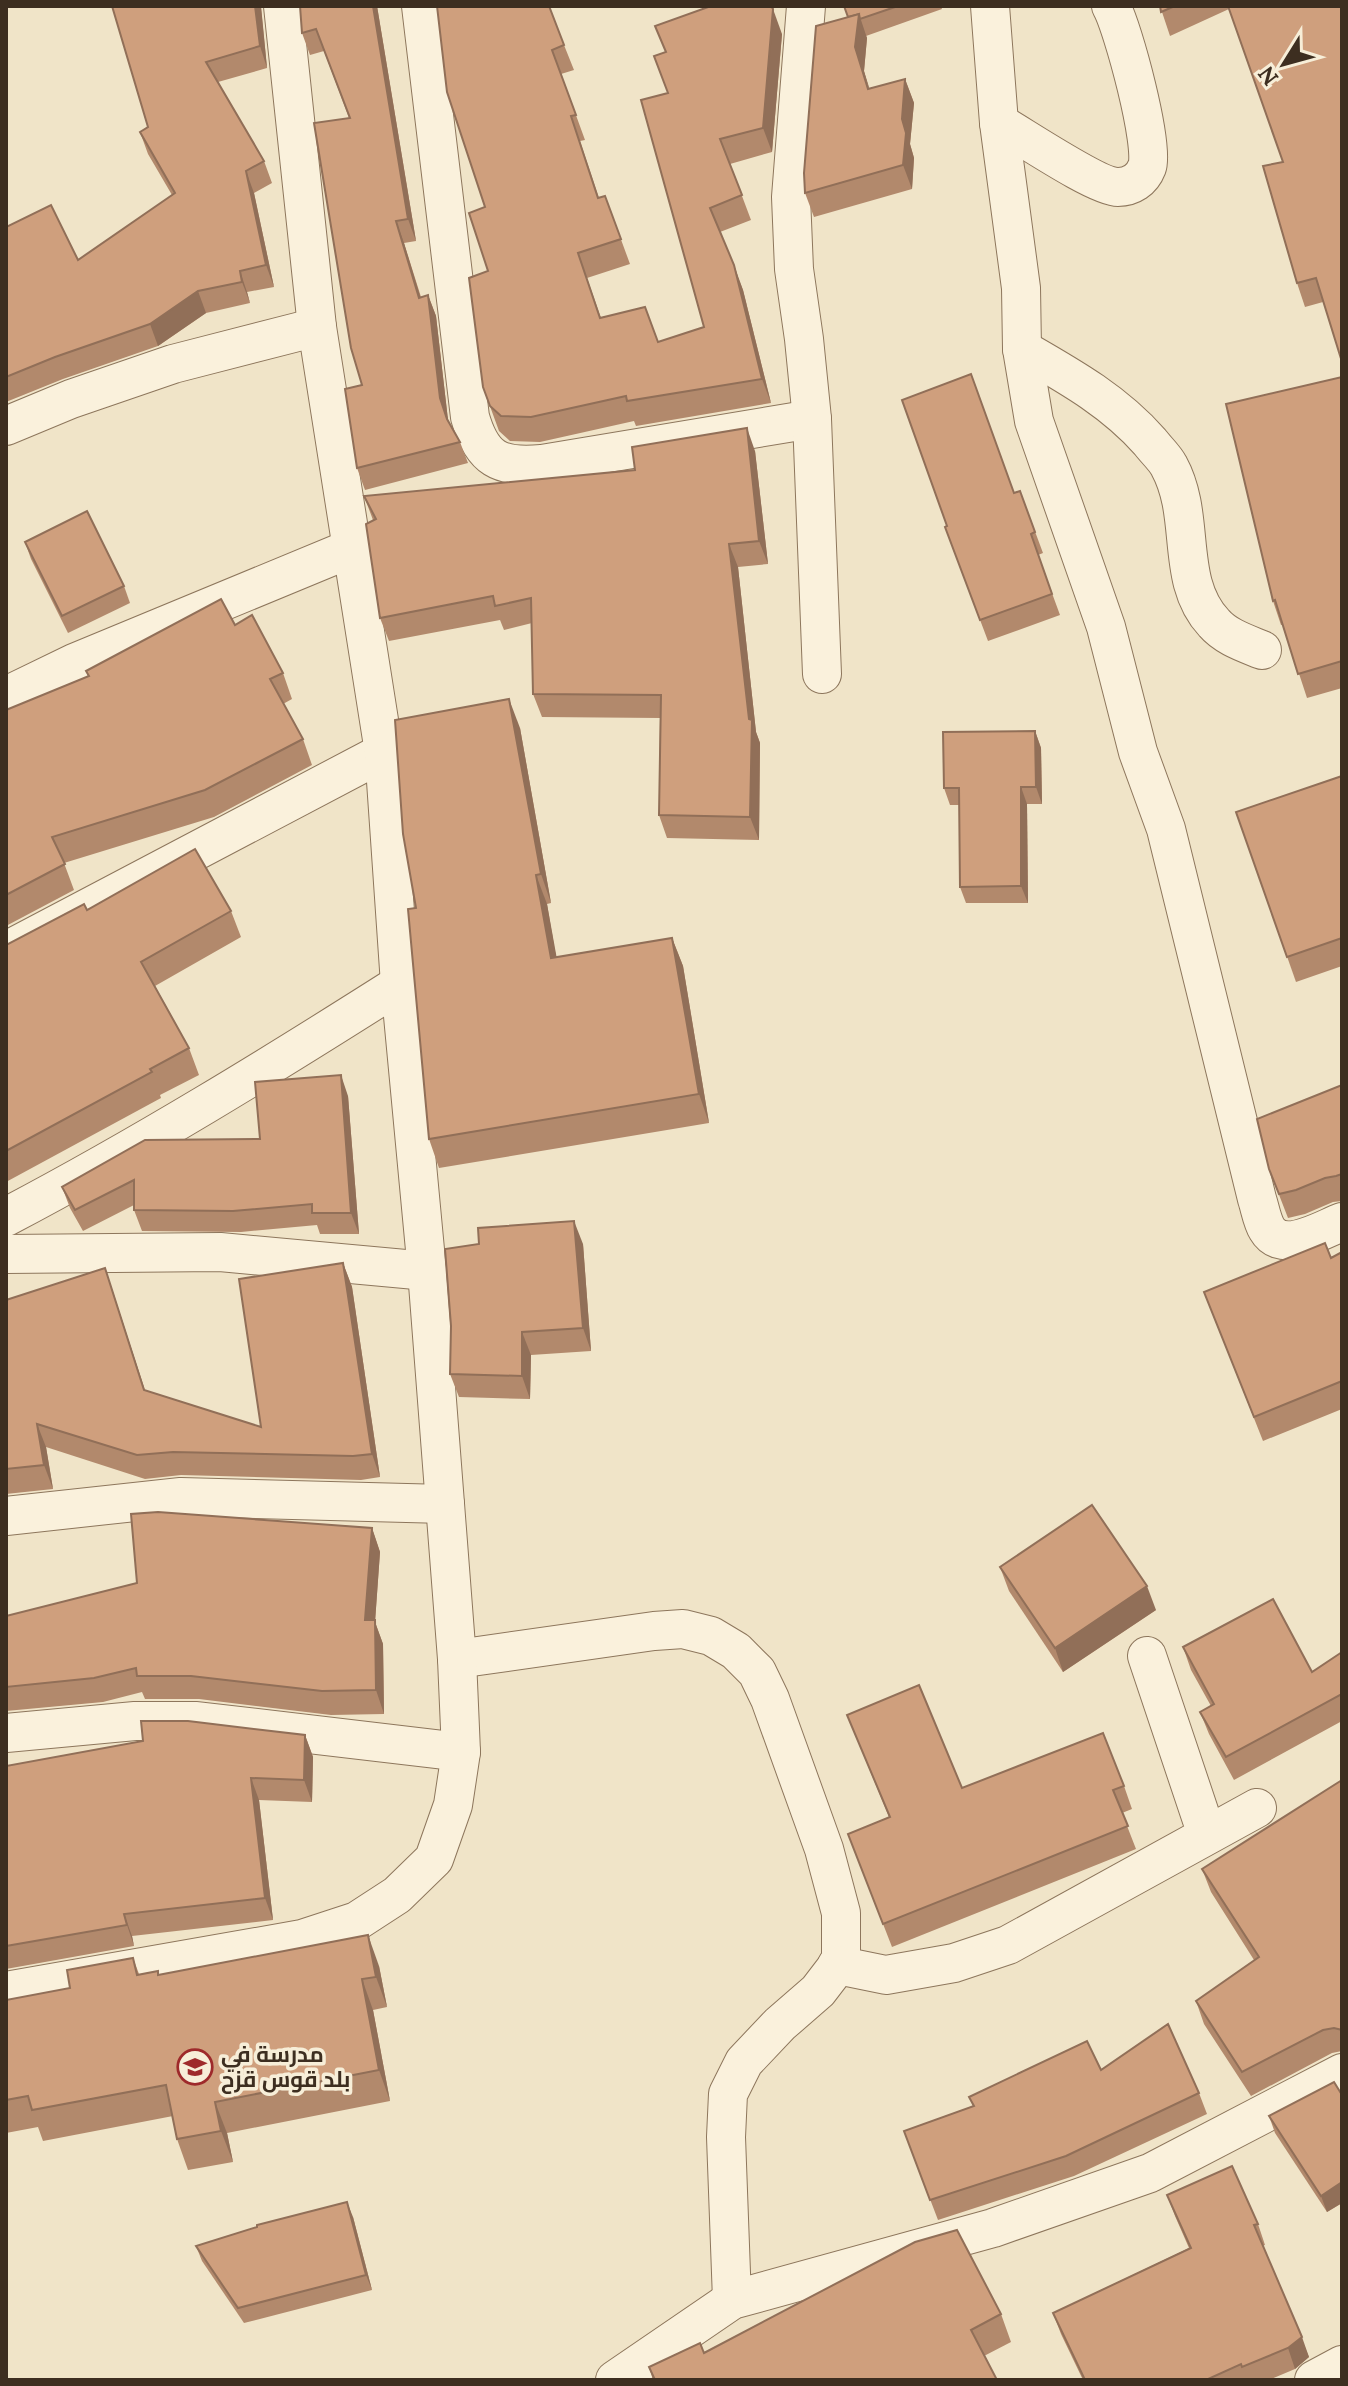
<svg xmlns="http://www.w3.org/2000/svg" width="1348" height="2386" viewBox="0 0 1348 2386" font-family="Lora,Cairo,serif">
<rect width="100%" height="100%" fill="#f0e4c8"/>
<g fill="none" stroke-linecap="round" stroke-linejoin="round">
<defs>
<g id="street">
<path d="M 421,6 L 470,417 C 482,459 499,468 542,464 L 812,419"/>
<polyline points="806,6 791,197 794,269 804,339 812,419 822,674"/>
<path d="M 990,6 L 999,123 L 1021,288 L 1022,349 L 1034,421 L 1106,627 L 1138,752 L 1166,829 L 1257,1199 C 1260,1208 1262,1221 1267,1229 C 1282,1255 1321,1230 1342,1222"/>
<path d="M 999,123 C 1022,136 1097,187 1118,187 C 1131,187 1142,180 1147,167 C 1155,147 1123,27 1111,6"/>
<path d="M 1022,349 C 1069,376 1114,401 1150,442 C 1156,450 1165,458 1169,466 C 1197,517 1174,580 1214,623 C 1226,637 1245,643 1262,650"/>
<polyline points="6,426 71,399 173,364 317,327"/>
<polyline points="6,696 74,663 352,548"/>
<polyline points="6,951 384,752"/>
<path d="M 6,1217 C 141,1146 271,1066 400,984"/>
<polyline points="6,1254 220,1252 427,1271"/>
<polyline points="6,1516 181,1497 445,1504"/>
<polyline points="1147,1656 1207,1835"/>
<polyline points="457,1659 654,1631 683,1629 711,1636 736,1651 757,1672 770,1699 824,1849 841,1913 841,1961 818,1991 780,2024 744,2062 728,2094 726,2137 732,2300"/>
<polyline points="6,1733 135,1721 197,1721 461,1752"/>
<polyline points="837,1965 886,1975 954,1963 1008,1945 1257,1808"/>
<polyline points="6,1991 302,1939 357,1921 397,1895 434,1859 453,1805 461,1752 457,1659 427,1271 400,984 384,752 317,327 283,6"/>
<polyline points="615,2380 732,2300 993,2228 1150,2173 1342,2073"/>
<polyline points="1314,2380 1342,2365"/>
</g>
</defs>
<use href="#street" stroke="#8d765c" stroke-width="40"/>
<use href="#street" stroke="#faf1dc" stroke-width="38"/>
</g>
<g fill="#b2896c">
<polygon points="112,6 261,8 267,68 218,82 264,161 272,183 254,193 274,287 247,292 250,303 206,313 158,346 63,379 6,402 6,227 78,260 172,195 148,154 140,132 148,127"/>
<polygon points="300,6 377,6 416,241 404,243 421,297 428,295 436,316 448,420 460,442 468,463 365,490 357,468 362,385 349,118 324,51 310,55 302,33"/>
<polygon points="437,6 564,45 574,70 561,74 585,140 580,141 599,198 605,196 630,264 587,278 601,318 658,342 704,327 668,93 782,34 772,152 730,164 751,220 720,232 743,290 771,403 636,426 634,421 540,442 510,441 499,431 483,387 488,271 485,207"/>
<polygon points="844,6 941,6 942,9 866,36 867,38 864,71 869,89 905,79 914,103 910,144 914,158 912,189 814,217 805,193 848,17"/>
<polygon points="1160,6 1342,6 1323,302 1305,307 1297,283 1283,162 1229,9 1170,36"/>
<polygon points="1342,377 1342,688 1307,698 1283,625 1281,625 1273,601"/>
<polygon points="755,451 768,564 738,567 756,732 760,743 759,840 667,838 659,815 660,718 542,717 533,694 532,623 504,630 500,620 389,641 380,618 373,520 364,496 635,470"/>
<polygon points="1020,491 1043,553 1038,555 1060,615 988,641 945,527"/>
<polygon points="25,542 124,586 130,603 68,633 31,559"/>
<polygon points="235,625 283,673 292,699 283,704 303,739 312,765 214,817 64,863 74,890 6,926 6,710 88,676 86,671"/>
<polygon points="520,728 551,903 547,904 556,957 672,938 683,966 709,1123 439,1168 429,1139 416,908"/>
<polygon points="1035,731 1041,748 1042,804 1027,804 1028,903 966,903 960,887 960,805 950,805 944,788"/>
<polygon points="1342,776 1342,966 1296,982 1236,812"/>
<polygon points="87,910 231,911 241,937 155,986 189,1048 199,1075 160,1095 161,1098 6,1182 6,945"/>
<polygon points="1342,1085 1342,1201 1333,1202 1305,1214 1288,1218 1269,1169"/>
<polygon points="348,1096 359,1234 320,1234 317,1225 241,1232 142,1231 134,1210 134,1205 83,1231 70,1208 62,1187 260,1139"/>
<polygon points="583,1244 591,1351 531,1355 530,1399 459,1397 450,1374"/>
<polygon points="1342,1252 1342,1409 1263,1441 1204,1292 1331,1258"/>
<polygon points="343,1263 352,1287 380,1477 361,1480 181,1475 145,1479 46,1447 53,1489 6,1494 6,1300 105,1268 145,1390 261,1427"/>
<polygon points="372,1528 380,1552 375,1622 383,1644 384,1714 331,1715 199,1699 145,1699 142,1692 103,1702 6,1711 6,1616"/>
<polygon points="1000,1567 1156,1610 1063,1672 1009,1591"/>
<polygon points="1183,1647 1312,1672 1342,1652 1342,1721 1234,1780 1209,1734 1200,1712 1211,1706 1191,1670"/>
<polygon points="847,1715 962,1788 1124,1786 1132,1809 1122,1813 1136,1849 892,1947 848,1834 889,1817"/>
<polygon points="305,1735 313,1757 312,1802 259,1800 273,1920 132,1936 134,1946 6,1969 6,1766"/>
<polygon points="1342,1780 1342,2051 1332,2053 1251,2096 1204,2024 1196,2001 1254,1960 1211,1892 1202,1869"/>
<polygon points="133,1958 139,1974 159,1975 379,1966 387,2007 373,2010 390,2101 227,2133 233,2162 188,2170 177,2139 173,2116 43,2141 38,2127 6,2133 6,2000 70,1988"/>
<polygon points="1101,2070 1199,2093 1207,2114 1074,2176 938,2220 904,2131 973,2106 969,2097"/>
<polygon points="1342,2095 1342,2203 1327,2212 1275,2133 1269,2116"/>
<polygon points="1167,2195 1258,2224 1265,2245 1262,2246 1309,2357 1295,2369 1269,2380 1083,2380 1061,2334 1053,2313 1189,2248 1175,2216"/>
<polygon points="353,2217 372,2290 244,2323 202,2261 196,2246"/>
<polygon points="1001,2314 1011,2342 984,2356 997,2380 653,2380 649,2367 704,2353"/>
</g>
<g fill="#916f58">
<polygon points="255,6 261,6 267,68 260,46"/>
<polygon points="373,6 377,6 416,241 408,219"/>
<polygon points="773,9 782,34 772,152 763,128"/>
<polygon points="859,14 867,38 864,71 877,113 855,47"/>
<polygon points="905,79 914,103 910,144 914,158 912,189 903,165 902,119"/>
<polygon points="246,171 254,193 274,287 266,265"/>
<polygon points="396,221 404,243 427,319 419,298"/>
<polygon points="734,265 743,290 771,403 762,379"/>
<polygon points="240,271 247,292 250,303 242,282"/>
<polygon points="198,291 206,313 158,346 150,324"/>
<polygon points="428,295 436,316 448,420 455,441 440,398"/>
<polygon points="747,428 755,451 768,564 759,541"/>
<polygon points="729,544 738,567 756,732 760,743 759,840 750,817 749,719"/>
<polygon points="509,699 520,728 551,903 541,874"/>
<polygon points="1035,731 1041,748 1042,804 1036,787"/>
<polygon points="1021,787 1027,804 1028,903 1021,886"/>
<polygon points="536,875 547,904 562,987 551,958"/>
<polygon points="672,938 683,966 709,1123 699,1094"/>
<polygon points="341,1075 348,1096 359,1234 351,1213"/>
<polygon points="574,1221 583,1244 591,1351 583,1328"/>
<polygon points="343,1263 352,1287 380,1477 372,1454"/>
<polygon points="105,1268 113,1292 152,1413 144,1390"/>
<polygon points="522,1332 531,1355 530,1399 522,1376"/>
<polygon points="37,1424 46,1447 53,1489 44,1465"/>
<polygon points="372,1528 380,1552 375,1622 383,1644 384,1714 376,1690 365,1620"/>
<polygon points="1147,1586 1156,1610 1063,1672 1055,1648"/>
<polygon points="305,1735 313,1757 312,1802 304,1780"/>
<polygon points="251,1778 259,1800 273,1920 265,1898"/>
<polygon points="124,1914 132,1936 134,1946 127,1925"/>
<polygon points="368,1935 379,1966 387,2007 376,1977"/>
<polygon points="362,1979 373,2010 390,2101 379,2070"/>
<polygon points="215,2102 227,2133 233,2162 221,2131"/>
<polygon points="1342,2182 1342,2203 1327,2212 1321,2196"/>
<polygon points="347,2202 353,2217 372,2290 366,2275"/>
<polygon points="1302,2337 1309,2357 1295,2369 1288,2348"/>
</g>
<g fill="#cf9f7d" stroke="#916f58" stroke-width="2">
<polygon points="112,6 255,6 260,46 206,62 264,161 246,171 266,265 240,271 242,282 198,291 150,324 55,357 6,377 6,227 51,205 78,260 175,193 140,132 148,127"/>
<polygon points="300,6 373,6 408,219 396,221 419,298 428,295 440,398 447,419 460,442 357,468 345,389 362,385 351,348 314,123 350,118 316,29 302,33"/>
<polygon points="437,6 549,6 564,45 552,50 576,115 571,116 598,198 605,196 621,239 578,253 600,318 645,307 658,342 704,327 641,100 668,93 654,56 666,52 655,26 711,6 771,6 773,9 763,128 720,139 742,195 710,208 734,265 762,379 627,401 626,396 531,417 501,416 490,406 483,387 469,278 488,271 469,213 485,207 447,92"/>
<polygon points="844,6 898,6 860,19 859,14 848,17"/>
<polygon points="1160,6 1175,6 1161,12"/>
<polygon points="1228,6 1342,6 1342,362 1316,278 1297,283 1263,166 1283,162"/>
<polygon points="859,14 855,47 868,89 905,79 902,119 906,133 903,165 805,193 804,173 816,26"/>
<polygon points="971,374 1014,493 1020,491 1035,532 1031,534 1052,594 980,620 945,527 947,526 902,400"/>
<polygon points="1342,377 1342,661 1298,674 1275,600 1273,601 1226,404"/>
<polygon points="747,428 759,541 729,544 749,719 752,720 750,817 659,815 661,695 533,694 531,598 495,606 493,596 380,618 366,524 376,519 364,496 635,470 632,447"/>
<polygon points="87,511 124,586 62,616 25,542"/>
<polygon points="221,599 235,625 252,615 283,673 270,679 303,739 205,790 52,837 65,864 6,895 6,710 89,676 86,671"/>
<polygon points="509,699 541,874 536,875 551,958 672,938 699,1094 429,1139 408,909 416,908 403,834 395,720"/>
<polygon points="1035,731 1036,787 1021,787 1021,886 960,887 959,788 944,788 943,732"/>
<polygon points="1342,776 1342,938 1287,957 1236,812"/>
<polygon points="195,849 231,911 141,962 189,1048 150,1069 152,1072 6,1151 6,945 84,904 87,910"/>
<polygon points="341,1075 351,1213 312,1213 312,1204 233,1211 134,1210 134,1180 75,1210 62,1187 145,1140 260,1139 255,1082"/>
<polygon points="1342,1085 1342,1174 1336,1176 1325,1178 1296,1190 1279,1194 1269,1169 1257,1119"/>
<polygon points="574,1221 583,1328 522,1332 522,1376 450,1374 451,1326 445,1249 479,1244 478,1228"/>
<polygon points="1325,1243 1331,1258 1342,1252 1342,1381 1254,1417 1204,1292"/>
<polygon points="343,1263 372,1454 353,1456 173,1452 137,1455 37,1424 44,1465 6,1469 6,1300 105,1268 144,1390 261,1427 239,1279"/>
<polygon points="1092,1505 1147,1586 1055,1648 1000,1567"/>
<polygon points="158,1512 372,1528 365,1620 375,1620 376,1690 322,1691 191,1676 137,1676 136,1668 94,1678 6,1687 6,1616 137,1583 131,1514"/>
<polygon points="1273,1599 1312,1672 1342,1652 1342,1694 1226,1757 1200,1712 1214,1704 1183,1647"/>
<polygon points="919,1685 962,1788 1103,1733 1124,1786 1113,1790 1128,1826 883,1924 848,1834 890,1817 847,1715"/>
<polygon points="141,1721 188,1721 305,1735 304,1780 251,1778 265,1898 124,1914 127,1925 6,1946 6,1766 143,1741"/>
<polygon points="1342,1780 1342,2030 1334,2028 1323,2030 1242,2072 1196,2001 1259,1957 1202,1869"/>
<polygon points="368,1935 376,1977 362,1979 379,2070 215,2102 221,2131 177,2139 166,2085 32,2110 28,2096 6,2100 6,2000 70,1988 67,1970 133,1958 137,1975 158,1971 158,1975"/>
<polygon points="1168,2024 1199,2093 1066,2156 930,2200 904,2131 974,2106 969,2097 1087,2041 1101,2070"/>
<polygon points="1334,2082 1342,2095 1342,2182 1321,2196 1269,2116"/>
<polygon points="1232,2166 1258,2224 1254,2225 1302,2337 1288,2348 1242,2367 1241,2364 1206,2380 1085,2380 1053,2313 1191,2248 1167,2195"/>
<polygon points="347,2202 366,2275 238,2308 196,2246 257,2227 257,2225"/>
<polygon points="957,2230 1001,2314 971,2330 997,2380 655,2380 649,2367 700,2343 704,2353 915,2242"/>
</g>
<defs>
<symbol id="school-ring" viewBox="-11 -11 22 22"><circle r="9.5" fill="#f7eed8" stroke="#9e2a2b" stroke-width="1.5"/><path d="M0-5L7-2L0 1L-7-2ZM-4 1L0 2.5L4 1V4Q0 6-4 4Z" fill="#9e2a2b"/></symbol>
</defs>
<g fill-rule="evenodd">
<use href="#school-ring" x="175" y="2047" width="40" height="40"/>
</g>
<g text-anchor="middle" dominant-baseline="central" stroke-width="7" stroke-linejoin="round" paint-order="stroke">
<g font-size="22" font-weight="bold" fill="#3d2e20" stroke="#f7eed8" text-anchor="start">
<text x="221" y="2054">مدرسة في<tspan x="221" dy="25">بلد قوس قزح</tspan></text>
</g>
</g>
<rect width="1348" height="2386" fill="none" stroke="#3d2e20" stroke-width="16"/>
<g transform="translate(1284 64) rotate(233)" stroke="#f7eed8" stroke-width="6" paint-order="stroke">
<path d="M0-6L14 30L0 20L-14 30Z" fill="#3d2e20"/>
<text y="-12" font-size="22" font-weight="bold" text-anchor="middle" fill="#3d2e20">N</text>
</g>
</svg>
